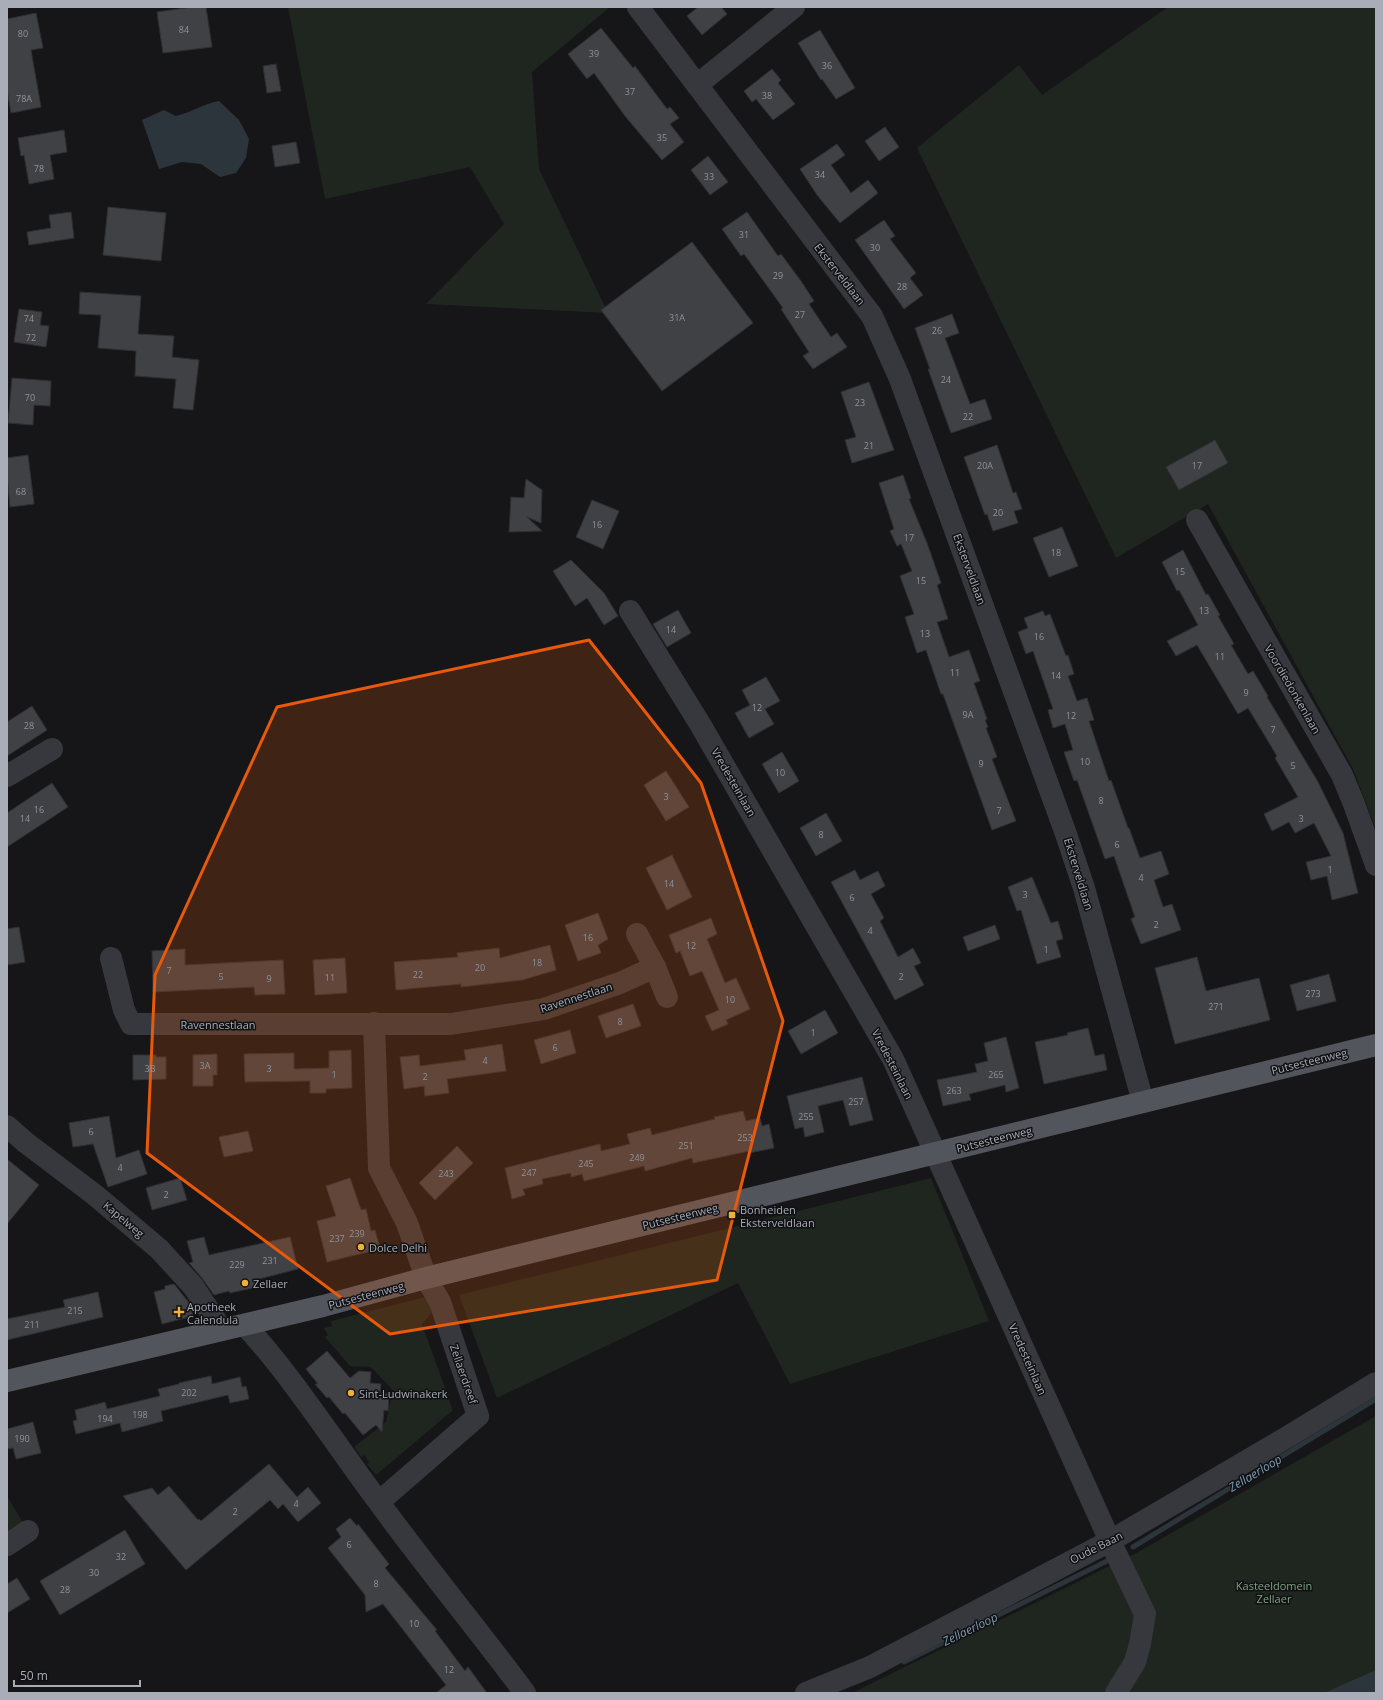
<svg xmlns="http://www.w3.org/2000/svg" width="1383" height="1700" viewBox="0 0 1383 1700" font-family="'Open Sans',sans-serif">
<rect width="100%" height="100%" fill="#161618"/>
<g fill="#1e261f">
<polygon points="288,7 610,7 532,72 539,169 608,313 426,304 504,224 470,167 325,199"/>
<polygon points="1168,7 1376,7 1376,830 1353,769 1208,504 1116,558 917,148 1019,65 1042,95"/>
<polygon points="931,1178 989,1321 790,1384 738,1283 497,1398 459,1295"/>
<polygon points="429,1296 434,1310 422,1324 452,1408 452,1411 376,1475 367,1464 369,1462 364,1455 361,1457 354,1447 386,1422 393,1390 371,1367 350,1366 325,1337 328,1335 324,1328 332,1326 331,1321"/>
<polygon points="1376,1416 1376,1693 852,1693 1138,1552"/>
<polygon points="7,1496 28,1531 7,1545"/>
</g>
<g fill="#2c353c">
<path d="M 219,101 L 239,120 L 249,139 L 246,158 L 236,173 L 220,177 L 201,164 L 182,162 L 159,169 L 142,120 L 164,110 L 176,116 C 192,112 203,104 219,101 Z"/>
<polygon points="1376,1670 1376,1693 1324,1693"/>
</g>
<g fill="none" stroke-linecap="round" stroke-linejoin="round">
<g stroke="#2c353c" stroke-width="5">
<polyline points="1133,1547 1376,1399"/>
<polyline points="904,1662 1107,1561"/>
</g>
</g>
<g fill="#404145" stroke="#303034">
<polygon points="192,7 206,7 212,47 163,53 157,12"/>
<polygon points="698,7 721,7 727,14 702,35 687,16"/>
<polygon points="36,13 43,48 31,50 41,107 11,113 7,90 7,19"/>
<polygon points="601,28 633,68 635,66 667,109 670,107 679,118 670,124 684,142 662,160 625,116 594,73 587,79 568,54"/>
<polygon points="820,30 855,88 836,99 822,79 821,80 798,43"/>
<polygon points="276,64 281,91 267,93 263,66"/>
<polygon points="772,69 781,80 778,83 795,104 773,120 756,99 752,102 744,91"/>
<polygon points="885,127 899,147 879,161 865,141"/>
<polygon points="64,130 67,152 50,155 54,179 29,184 24,155 21,156 18,138"/>
<polygon points="296,142 300,163 275,167 272,146"/>
<polygon points="837,144 845,155 831,165 851,193 868,180 878,193 840,223 817,195 800,169"/>
<polygon points="708,156 728,182 710,195 691,170"/>
<polygon points="108,207 166,213 161,261 103,255"/>
<polygon points="71,212 74,238 29,245 27,232 51,228 49,215"/>
<polygon points="747,212 778,256 781,254 801,281 814,301 809,304 831,337 837,333 847,347 813,369 803,356 809,352 781,309 783,308 744,254 741,256 722,229"/>
<polygon points="884,220 895,236 890,239 916,273 910,278 923,295 904,309 855,240"/>
<polygon points="692,242 753,323 662,391 601,310"/>
<polygon points="80,292 141,296 138,334 174,336 172,357 199,360 193,410 173,408 176,379 135,376 136,351 98,348 101,315 79,314"/>
<polygon points="19,309 42,312 40,325 49,326 46,347 14,342"/>
<polygon points="952,314 959,333 945,338 970,404 985,399 992,419 951,433 928,369 930,369 915,328"/>
<polygon points="12,378 51,381 50,406 34,405 33,425 8,423"/>
<polygon points="869,382 894,450 852,463 845,440 856,437 841,392"/>
<polygon points="1215,440 1228,463 1179,490 1166,467"/>
<polygon points="997,445 1013,493 1016,492 1022,509 1014,511 1018,523 993,531 987,514 985,515 964,457"/>
<polygon points="28,455 34,504 10,507 7,475 7,458"/>
<polygon points="903,475 911,498 909,499 927,543 941,583 937,585 948,619 937,622 949,657 969,650 980,681 974,683 987,719 985,720 988,727 986,728 997,757 992,759 1016,821 992,830 943,694 941,694 926,650 917,653 905,617 914,614 900,576 912,571 901,544 897,546 890,531 894,529 879,483"/>
<polygon points="526,479 542,490 541,523 527,517 542,531 509,532 511,497 524,498"/>
<polygon points="592,500 619,511 603,549 576,537"/>
<polygon points="1062,527 1078,566 1049,577 1033,538"/>
<polygon points="1183,550 1206,595 1208,594 1220,615 1218,616 1234,644 1231,645 1248,674 1253,671 1268,696 1267,697 1318,782 1343,833 1358,893 1332,900 1327,876 1311,880 1306,862 1331,856 1314,823 1295,833 1289,822 1272,831 1264,814 1298,797 1275,758 1277,756 1248,708 1238,714 1197,645 1176,656 1167,641 1198,625 1179,590 1177,591 1162,562"/>
<polygon points="571,560 604,593 618,616 604,625 587,598 575,606 553,571"/>
<polygon points="678,610 691,633 667,647 653,624"/>
<polygon points="1043,611 1045,616 1050,614 1066,656 1068,655 1074,674 1068,676 1077,701 1087,698 1094,720 1089,721 1109,781 1111,780 1128,828 1129,828 1140,858 1161,851 1169,874 1154,880 1163,907 1172,904 1181,930 1141,944 1131,919 1135,917 1114,856 1105,859 1077,780 1074,781 1064,752 1073,750 1065,724 1053,728 1048,710 1053,709 1033,651 1026,654 1018,632 1028,628 1024,618"/>
<polygon points="766,677 780,701 765,709 774,724 749,738 735,713 750,705 742,690"/>
<polygon points="32,706 47,730 7,756 7,722"/>
<polygon points="782,752 799,781 779,793 762,764"/>
<polygon points="666,771 689,807 666,821 644,785"/>
<polygon points="52,783 68,807 7,847 7,813"/>
<polygon points="826,813 842,841 816,856 800,828"/>
<polygon points="672,855 692,897 667,910 646,868"/>
<polygon points="855,870 860,880 878,871 885,886 871,894 884,918 880,921 898,957 913,948 921,963 914,966 924,985 895,1000 831,882"/>
<polygon points="1032,877 1051,923 1058,921 1063,939 1056,941 1061,957 1037,964 1021,910 1017,911 1008,887"/>
<polygon points="598,913 608,939 598,945 601,953 578,961 565,925"/>
<polygon points="711,918 717,934 707,939 725,983 736,978 750,1009 726,1020 728,1024 712,1031 705,1016 719,1010 702,971 690,976 680,951 676,953 669,935"/>
<polygon points="995,925 1000,939 968,951 963,937"/>
<polygon points="19,927 25,962 7,965 7,929"/>
<polygon points="550,945 556,970 522,980 461,987 461,984 396,990 394,962 458,957 457,953 499,948 500,958"/>
<polygon points="185,949 185,965 283,960 285,994 255,995 254,987 153,992 152,951"/>
<polygon points="1197,957 1206,991 1259,978 1270,1020 1175,1044 1155,968"/>
<polygon points="345,958 347,993 315,995 313,960"/>
<polygon points="1329,974 1336,1001 1297,1011 1290,985"/>
<polygon points="633,1004 641,1026 606,1038 598,1016"/>
<polygon points="825,1010 838,1033 801,1054 788,1031"/>
<polygon points="1088,1028 1095,1056 1104,1054 1107,1070 1044,1084 1035,1042 1068,1035 1067,1033"/>
<polygon points="570,1030 576,1053 541,1064 534,1040"/>
<polygon points="1006,1037 1019,1088 1006,1092 1005,1085 969,1094 971,1100 943,1106 937,1080 977,1072 975,1064 988,1061 984,1043"/>
<polygon points="502,1044 506,1071 447,1079 449,1093 425,1096 424,1086 404,1089 400,1057 419,1055 420,1066 466,1060 464,1050"/>
<polygon points="351,1050 352,1088 326,1089 326,1093 310,1093 310,1081 245,1082 244,1054 294,1053 294,1069 329,1068 329,1051"/>
<polygon points="217,1054 217,1075 213,1075 213,1086 193,1086 193,1055"/>
<polygon points="133,1055 156,1055 156,1057 166,1057 166,1079 133,1080"/>
<polygon points="862,1077 873,1120 850,1126 843,1100 818,1106 824,1132 805,1137 803,1127 795,1129 787,1096"/>
<polygon points="743,1111 746,1121 760,1118 762,1126 769,1124 774,1148 749,1153 749,1151 693,1163 692,1158 645,1171 644,1166 584,1181 582,1174 571,1177 571,1173 542,1179 543,1184 523,1189 525,1195 512,1199 505,1168 600,1144 601,1151 630,1144 627,1134 650,1128 652,1135 715,1119 714,1117"/>
<polygon points="109,1116 116,1158 139,1150 147,1174 108,1187 93,1144 73,1147 69,1123"/>
<polygon points="248,1131 253,1151 224,1157 219,1137"/>
<polygon points="457,1146 473,1163 435,1200 419,1183"/>
<polygon points="7,1159 39,1185 7,1224"/>
<polygon points="180,1178 187,1200 152,1210 146,1188"/>
<polygon points="350,1178 361,1210 366,1209 371,1231 375,1230 380,1249 327,1262 317,1221 336,1216 326,1186"/>
<polygon points="204,1237 209,1255 290,1237 298,1269 255,1280 257,1287 230,1293 229,1291 214,1295 202,1278 189,1263 193,1262 187,1241"/>
<polygon points="174,1284 190,1304 193,1316 162,1324 154,1292 165,1289 165,1286"/>
<polygon points="98,1292 103,1317 7,1340 7,1319 65,1307 63,1300"/>
<polygon points="327,1351 350,1378 359,1371 371,1372 370,1383 381,1384 380,1393 389,1394 388,1411 384,1410 382,1432 376,1425 363,1435 345,1413 343,1414 329,1397 327,1398 315,1384 318,1384 306,1369"/>
<polygon points="211,1376 212,1384 240,1377 242,1387 246,1386 249,1399 230,1403 228,1395 161,1411 163,1421 122,1432 120,1423 76,1434 73,1421 77,1420 75,1410 105,1402 107,1409 160,1396 158,1389 179,1384 179,1383"/>
<polygon points="33,1422 41,1453 16,1459 13,1448 7,1449 7,1429"/>
<polygon points="269,1464 297,1497 308,1487 321,1503 298,1522 283,1504 278,1509 270,1500 186,1570 123,1496 152,1488 158,1495 169,1486 198,1520 199,1519 201,1521"/>
<polygon points="350,1518 357,1526 358,1524 389,1564 385,1568 437,1630 435,1631 465,1671 468,1667 487,1693 436,1693 446,1685 383,1604 366,1612 365,1595 328,1548 341,1537 336,1529"/>
<polygon points="125,1530 145,1564 60,1615 40,1581"/>
<polygon points="17,1578 30,1599 7,1613 7,1584"/>
</g>
<g fill="none" stroke-linecap="round" stroke-linejoin="round">
<g stroke="#37383d" stroke-width="22">
<polyline points="638,7 872,316 900,379 1066,834 1084,888 1143,1102"/>
<polyline points="697,85 794,7"/>
<polyline points="1197,520 1342,775 1354,804 1376,865"/>
<polyline points="630,611 700,724 893,1059 1110,1541 1145,1614 1140,1644 1135,1662 1116,1693"/>
<polyline points="7,776 52,749"/>
<polyline points="637,934 655,967 667,997"/>
<polyline points="111,958 124,1010 131,1024 451,1024 544,1009 620,983 655,967"/>
<polyline points="374,1023 379,1168 407,1223 426,1278 440,1302 478,1416 379,1502"/>
<polyline points="7,1126 25,1142 95,1195 159,1249 193,1286 222,1330"/>
<path d="M 245,1325 C 294,1379 334,1442 378,1501 C 425,1566 477,1628 525,1693"/>
<polyline points="7,1545 28,1531"/>
<polyline points="806,1693 870,1667 1110,1541 1289,1436 1376,1383"/>
</g>
<polyline stroke="#53555c" stroke-width="22" points="7,1381 323,1306 426,1278 1376,1045"/>
</g>
<path fill="#e8590c" fill-opacity="0.2" stroke="#e8590c" stroke-width="3" stroke-linejoin="round" d="M 589,640 L 701,783 L 783,1021 L 717,1280 L 390,1334 L 147,1153 L 155,975 L 277,707 Z"/>
<g fill="#f2b134" stroke="#111113" stroke-width="1.5">
<rect x="728" y="1211" width="8" height="8" rx="2"/>
<circle cx="361" cy="1247" r="4"/>
<circle cx="245" cy="1283" r="4"/>
<path d="M177 1306h4v4h4v4h-4v4h-4v-4h-4v-4h4z"/>
<circle cx="351" cy="1393" r="4"/>
</g>
<g text-anchor="middle" dominant-baseline="central" stroke-width="3" stroke-linejoin="round" paint-order="stroke">
<g font-size="9" fill="#8e929b">
<text x="184" y="29">84</text>
<text x="23" y="33">80</text>
<text x="594" y="53">39</text>
<text x="827" y="65">36</text>
<text x="630" y="91">37</text>
<text x="767" y="95">38</text>
<text x="24" y="98">78A</text>
<text x="662" y="137">35</text>
<text x="39" y="168">78</text>
<text x="820" y="174">34</text>
<text x="709" y="176">33</text>
<text x="744" y="234">31</text>
<text x="875" y="247">30</text>
<text x="778" y="275">29</text>
<text x="902" y="286">28</text>
<text x="800" y="314">27</text>
<text x="677" y="317">31A</text>
<text x="29" y="318">74</text>
<text x="937" y="330">26</text>
<text x="31" y="337">72</text>
<text x="946" y="379">24</text>
<text x="30" y="397">70</text>
<text x="860" y="402">23</text>
<text x="968" y="416">22</text>
<text x="869" y="445">21</text>
<text x="985" y="465">20A</text>
<text x="1197" y="465">17</text>
<text x="21" y="491">68</text>
<text x="998" y="512">20</text>
<text x="597" y="524">16</text>
<text x="909" y="537">17</text>
<text x="1056" y="552">18</text>
<text x="1180" y="571">15</text>
<text x="921" y="580">15</text>
<text x="1204" y="610">13</text>
<text x="671" y="629">14</text>
<text x="925" y="633">13</text>
<text x="1039" y="636">16</text>
<text x="1220" y="656">11</text>
<text x="955" y="672">11</text>
<text x="1056" y="675">14</text>
<text x="1246" y="692">9</text>
<text x="757" y="707">12</text>
<text x="968" y="714">9A</text>
<text x="1071" y="715">12</text>
<text x="29" y="725">28</text>
<text x="1273" y="729">7</text>
<text x="1085" y="761">10</text>
<text x="981" y="763">9</text>
<text x="1293" y="765">5</text>
<text x="780" y="772">10</text>
<text x="666" y="796">3</text>
<text x="1101" y="800">8</text>
<text x="39" y="809">16</text>
<text x="999" y="810">7</text>
<text x="25" y="818">14</text>
<text x="1301" y="818">3</text>
<text x="821" y="834">8</text>
<text x="1117" y="844">6</text>
<text x="1330" y="869">1</text>
<text x="1141" y="877">4</text>
<text x="669" y="883">14</text>
<text x="1025" y="894">3</text>
<text x="852" y="897">6</text>
<text x="1156" y="924">2</text>
<text x="870" y="930">4</text>
<text x="588" y="937">16</text>
<text x="691" y="945">12</text>
<text x="1046" y="949">1</text>
<text x="537" y="962">18</text>
<text x="480" y="967">20</text>
<text x="169" y="970">7</text>
<text x="418" y="974">22</text>
<text x="221" y="976">5</text>
<text x="901" y="976">2</text>
<text x="330" y="977">11</text>
<text x="269" y="978">9</text>
<text x="1313" y="993">273</text>
<text x="730" y="999">10</text>
<text x="1216" y="1006">271</text>
<text x="620" y="1021">8</text>
<text x="813" y="1032">1</text>
<text x="555" y="1047">6</text>
<text x="485" y="1060">4</text>
<text x="205" y="1065">3A</text>
<text x="150" y="1068">3B</text>
<text x="269" y="1068">3</text>
<text x="334" y="1074">1</text>
<text x="996" y="1074">265</text>
<text x="425" y="1076">2</text>
<text x="954" y="1090">263</text>
<text x="856" y="1101">257</text>
<text x="806" y="1116">255</text>
<text x="91" y="1131">6</text>
<text x="745" y="1137">253</text>
<text x="686" y="1145">251</text>
<text x="637" y="1157">249</text>
<text x="586" y="1163">245</text>
<text x="120" y="1167">4</text>
<text x="529" y="1172">247</text>
<text x="446" y="1173">243</text>
<text x="166" y="1194">2</text>
<text x="357" y="1233">239</text>
<text x="337" y="1238">237</text>
<text x="270" y="1260">231</text>
<text x="237" y="1264">229</text>
<text x="75" y="1310">215</text>
<text x="32" y="1324">211</text>
<text x="189" y="1392">202</text>
<text x="140" y="1414">198</text>
<text x="105" y="1418">194</text>
<text x="22" y="1438">190</text>
<text x="296" y="1503">4</text>
<text x="235" y="1511">2</text>
<text x="349" y="1544">6</text>
<text x="121" y="1556">32</text>
<text x="94" y="1572">30</text>
<text x="376" y="1583">8</text>
<text x="65" y="1589">28</text>
<text x="414" y="1623">10</text>
<text x="449" y="1669">12</text>
</g>
<g font-size="11" fill="#a8adb8" stroke="#111113">
<text transform="translate(840 274) rotate(52)">Eksterveldlaan</text>
<text transform="translate(970 569) rotate(70)">Eksterveldlaan</text>
<text transform="translate(1293 689) rotate(60)">Voordiedonkenlaan</text>
<text transform="translate(734 782) rotate(60)">Vredesteinlaan</text>
<text transform="translate(1079 874) rotate(73)">Eksterveldlaan</text>
<text transform="translate(576 997) rotate(-18)">Ravennestlaan</text>
<text x="218" y="1024">Ravennestlaan</text>
<text transform="translate(1309 1061) rotate(-14)">Putsesteenweg</text>
<text transform="translate(893 1064) rotate(63)">Vredesteinlaan</text>
<text transform="translate(994 1139) rotate(-14)">Putsesteenweg</text>
<text transform="translate(680 1216) rotate(-14)">Putsesteenweg</text>
<text transform="translate(124 1219) rotate(40)">Kapelweg</text>
<text transform="translate(366 1295) rotate(-15)">Putsesteenweg</text>
<text transform="translate(1028 1359) rotate(66)">Vredesteinlaan</text>
<text transform="translate(464 1374) rotate(71)">Zellaerdreef</text>
<text transform="translate(1096 1547) rotate(-27)">Oude Baan</text>
</g>
<g font-size="11" fill="#a8adb8" stroke="#111113" text-anchor="start">
<text x="740" y="1209">Bonheiden<tspan x="740" dy="13">Eksterveldlaan</tspan></text>
<text x="369" y="1247">Dolce Delhi</text>
<text x="253" y="1283">Zellaer</text>
<text x="187" y="1306">Apotheek<tspan x="187" dy="13">Calendula</tspan></text>
<text x="359" y="1393">Sint-Ludwinakerk</text>
</g>
<g font-size="11" fill="#7fa381" stroke="#111113">
<text x="1274" y="1585">Kasteeldomein<tspan x="1274" dy="13">Zellaer</tspan></text>
</g>
<g font-size="12" font-style="italic" fill="#7f9bb3" stroke="#111113">
<text transform="translate(1255 1473) rotate(-31)">Zellaerloop</text>
<text transform="translate(970 1629) rotate(-26)">Zellaerloop</text>
</g>
</g>
<rect width="1383" height="1700" fill="none" stroke="#a8adb8" stroke-width="16"/>
<path d="M14 1680v6h126v-6" fill="none" stroke="#a8adb8" stroke-width="2"/>
<text x="20" y="1680" font-size="12" fill="#a8adb8" stroke="#111113" stroke-width="3" paint-order="stroke">50 m</text>
</svg>
